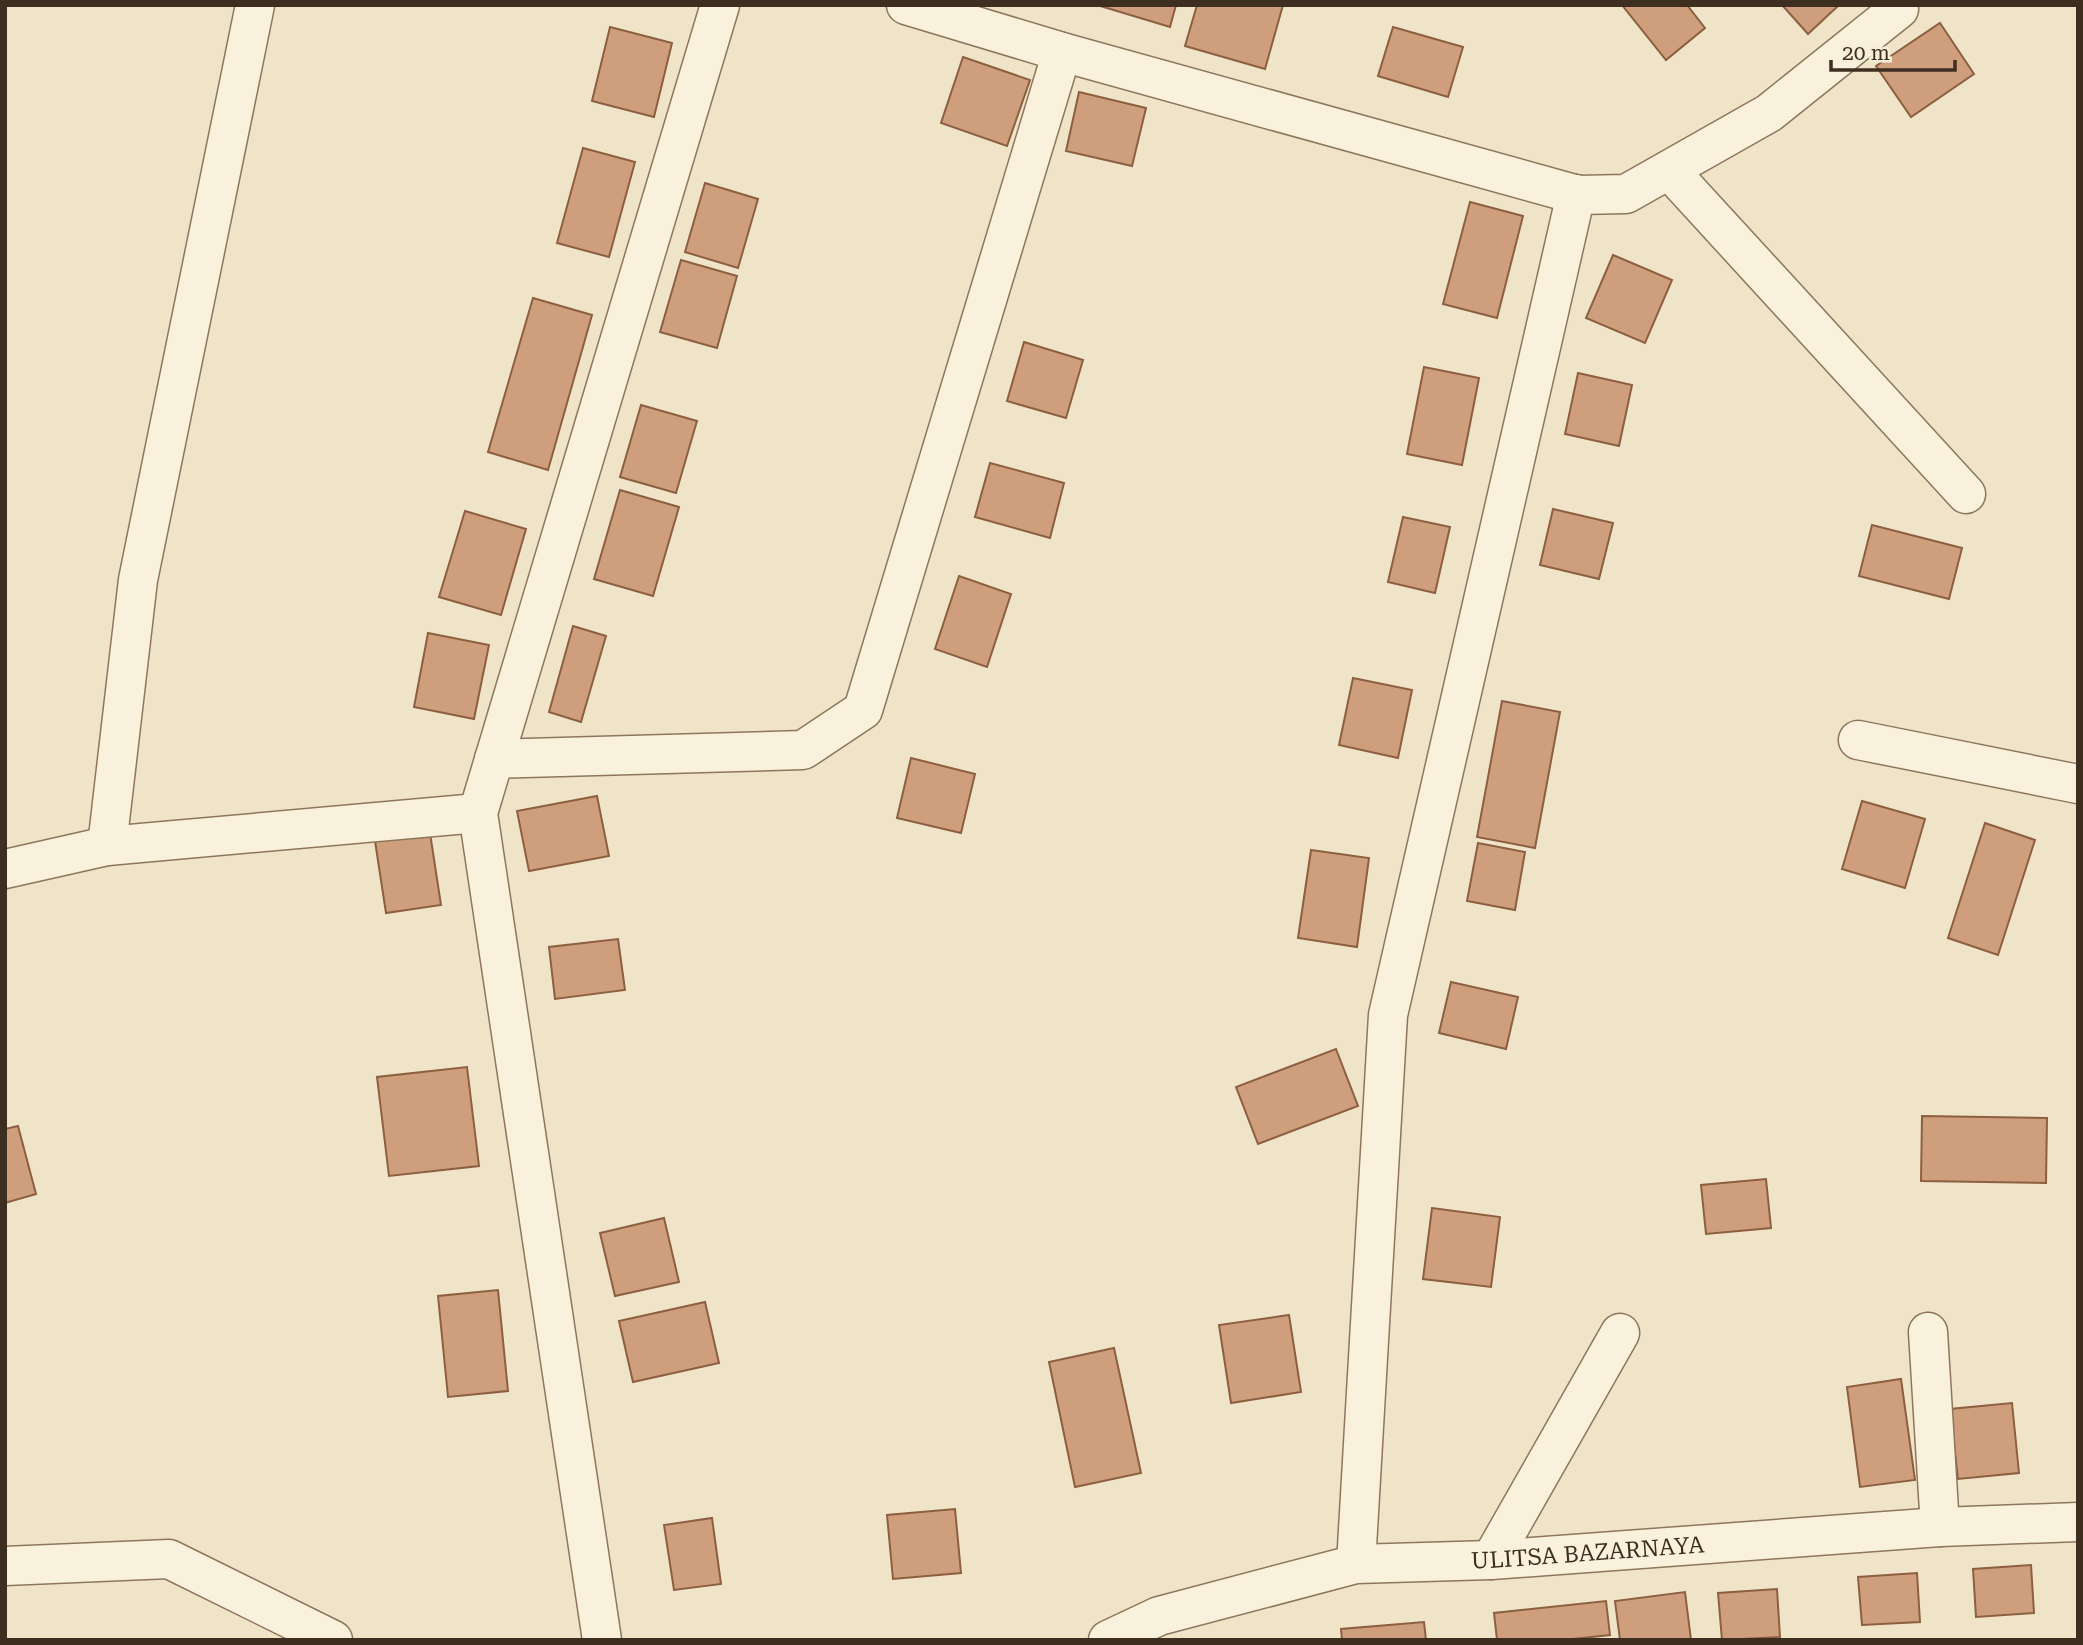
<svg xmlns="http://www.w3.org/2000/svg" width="2083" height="1645" viewBox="0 0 2083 1645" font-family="'Roboto Serif',serif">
<rect width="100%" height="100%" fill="#f0e4c8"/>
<g fill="#cf9f7d" stroke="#8d5f41" stroke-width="2">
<polygon points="1097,5 1176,5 1170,27"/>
<polygon points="1197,5 1283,5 1265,69 1185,46"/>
<polygon points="1622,5 1687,5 1705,28 1666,60"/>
<polygon points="1782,5 1839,5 1808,34"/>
<polygon points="1940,23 1974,74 1911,117 1876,66"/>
<polygon points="610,27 672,43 654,117 592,101"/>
<polygon points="1393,27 1463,47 1448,97 1378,76"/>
<polygon points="963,57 1030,80 1007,146 941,123"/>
<polygon points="1079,92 1146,108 1132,166 1066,151"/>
<polygon points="583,148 635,162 609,257 557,243"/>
<polygon points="705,183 758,199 738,268 685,252"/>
<polygon points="1470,202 1523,216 1497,318 1443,304"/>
<polygon points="1613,255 1672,280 1645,343 1586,318"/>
<polygon points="681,260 737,276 717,348 660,332"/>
<polygon points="533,298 592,315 548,470 488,452"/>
<polygon points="1024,342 1083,360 1066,418 1007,401"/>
<polygon points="1424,367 1479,378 1462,465 1407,454"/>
<polygon points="1578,373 1632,385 1619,446 1565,434"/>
<polygon points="641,405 697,421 676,493 620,477"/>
<polygon points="990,463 1064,483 1050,538 975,517"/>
<polygon points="620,490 679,507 653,596 594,579"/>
<polygon points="1553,509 1613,523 1599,579 1540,565"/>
<polygon points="465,511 526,529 501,615 439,597"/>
<polygon points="1403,517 1450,527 1435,593 1388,582"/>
<polygon points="1872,525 1962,548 1949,599 1859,576"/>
<polygon points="959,576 1011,594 987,667 935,649"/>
<polygon points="573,626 606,636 581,722 549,712"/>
<polygon points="428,633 489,645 474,719 414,707"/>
<polygon points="1353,678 1412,690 1398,758 1339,745"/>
<polygon points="1502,701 1560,712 1535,848 1477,837"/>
<polygon points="911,758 975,774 961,833 897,818"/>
<polygon points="597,796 609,856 529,871 517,811"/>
<polygon points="1862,801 1925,819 1905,888 1842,869"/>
<polygon points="1985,823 2035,840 1998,955 1948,938"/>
<polygon points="430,833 441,905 386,913 375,841"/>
<polygon points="1478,843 1525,852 1515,910 1467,901"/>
<polygon points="1311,850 1369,858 1357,947 1298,938"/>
<polygon points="618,939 625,990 555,999 549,947"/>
<polygon points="1451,982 1518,997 1506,1049 1439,1033"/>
<polygon points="1336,1049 1358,1106 1258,1144 1236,1087"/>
<polygon points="467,1067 479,1166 389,1176 377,1077"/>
<polygon points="1922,1116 2047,1118 2046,1183 1921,1181"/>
<polygon points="18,1126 36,1194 5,1203 5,1129"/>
<polygon points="1766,1179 1771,1228 1706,1234 1701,1185"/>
<polygon points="1432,1208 1500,1217 1491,1287 1423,1279"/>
<polygon points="664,1218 679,1282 615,1296 600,1233"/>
<polygon points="498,1290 508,1391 448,1397 438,1296"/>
<polygon points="705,1302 719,1363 633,1382 619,1321"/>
<polygon points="1289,1315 1301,1392 1231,1403 1219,1325"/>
<polygon points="1114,1348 1141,1473 1075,1487 1049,1362"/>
<polygon points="1901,1379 1915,1480 1860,1487 1847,1387"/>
<polygon points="2012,1403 2019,1473 1958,1479 1950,1409"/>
<polygon points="955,1509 961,1573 893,1579 887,1515"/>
<polygon points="712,1518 721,1584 674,1590 664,1525"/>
<polygon points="2031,1565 2034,1613 1976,1617 1973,1569"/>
<polygon points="1917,1573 1920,1622 1862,1625 1858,1577"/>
<polygon points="1777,1589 1780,1637 1722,1640 1718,1593"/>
<polygon points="1685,1592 1691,1640 1620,1640 1615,1601"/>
<polygon points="1606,1601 1610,1635 1563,1640 1497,1640 1494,1613"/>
<polygon points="1424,1622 1426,1640 1342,1640 1341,1629"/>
</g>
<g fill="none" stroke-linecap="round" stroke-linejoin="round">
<defs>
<g id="minor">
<polyline points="906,5 1062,52 1578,195 1626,194 1769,113 1899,9"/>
<polyline points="1669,170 1966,494"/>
<polyline points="1858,740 2078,784"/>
<polyline points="494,759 803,750 863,710 1062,52"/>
<polyline points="107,846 138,580 255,5"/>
<polyline points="5,869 107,846 478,813"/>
<polyline points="1928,1332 1940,1527"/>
<polyline points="1491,1560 1620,1333"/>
<polyline points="1356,1564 1388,1015 1576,194"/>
<polyline points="5,1566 169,1559 333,1640"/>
<polyline points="602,1640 478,813 720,5"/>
<path id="s1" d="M 1108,1640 L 1159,1616 L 1356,1564 L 1491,1560 L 1940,1527 L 2078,1522"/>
</g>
</defs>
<use href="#minor" stroke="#8d765c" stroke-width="41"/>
<use href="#minor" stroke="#faf1dc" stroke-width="38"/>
</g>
<g text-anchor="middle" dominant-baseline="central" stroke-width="5" stroke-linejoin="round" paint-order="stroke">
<g font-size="23" fill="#3d2e20" stroke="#f7eed8">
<text stroke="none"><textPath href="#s1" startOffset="492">ULITSA BAZARNAYA</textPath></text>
</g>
</g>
<rect width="2083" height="1645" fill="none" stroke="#3d2e20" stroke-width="14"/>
<path d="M1831 60v10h124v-10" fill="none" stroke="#3d2e20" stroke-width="3.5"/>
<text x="1842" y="60" font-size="21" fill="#3d2e20" stroke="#f7eed8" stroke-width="5" paint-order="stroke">20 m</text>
</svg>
